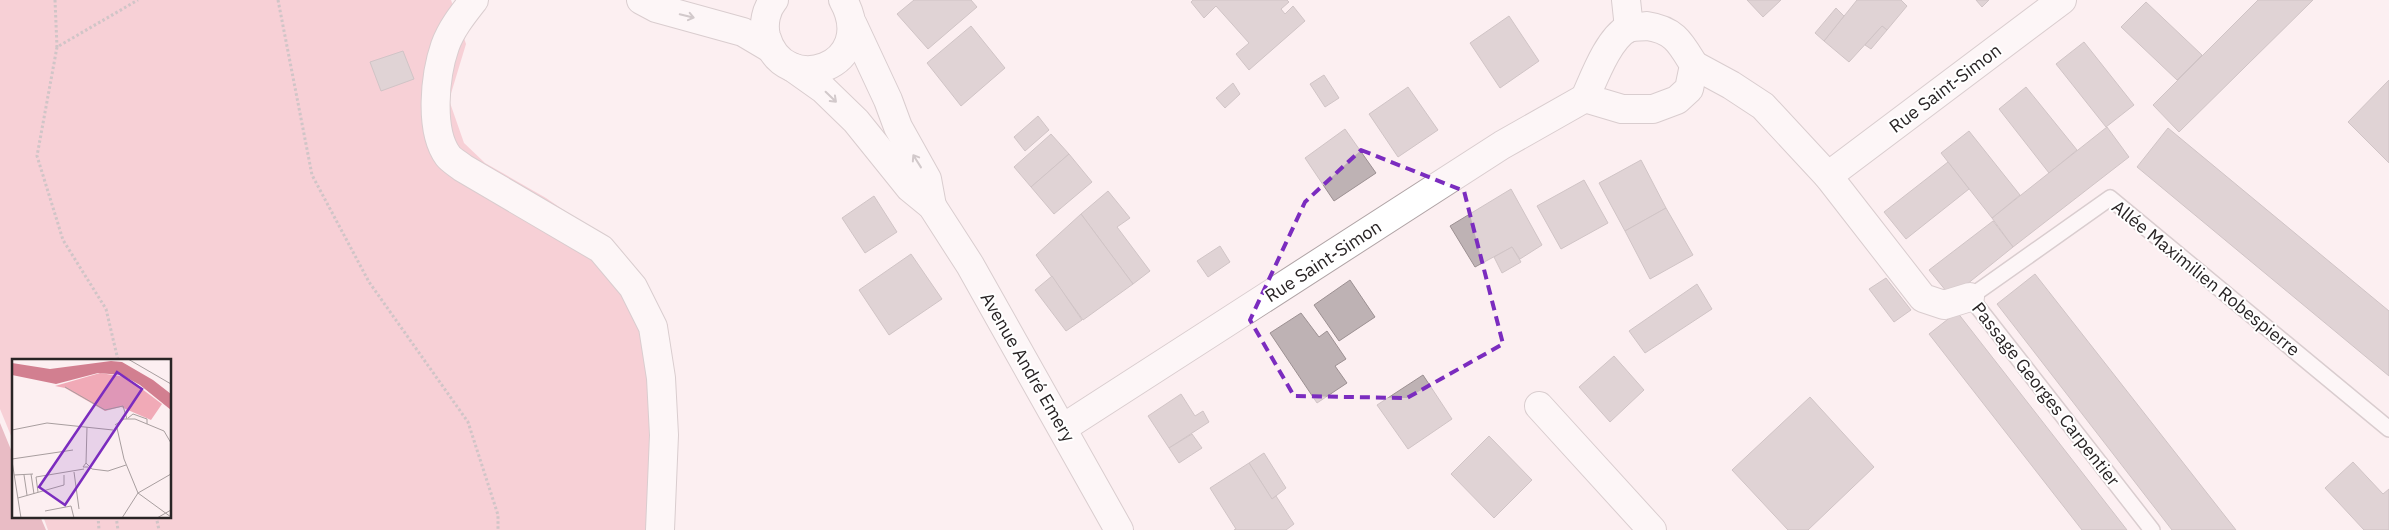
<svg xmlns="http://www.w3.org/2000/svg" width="2389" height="530" viewBox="0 0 2389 530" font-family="'IBM Plex Sans',sans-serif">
<rect width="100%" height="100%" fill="#fceff1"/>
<polygon fill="#f1aab7" points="0,0 451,0 466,44 449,100 464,143 485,163 546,198 613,244 668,325 670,530 48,530 43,516 170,516 170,360 14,360 14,443 0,409"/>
<polygon fill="#d27f90" points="0,423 14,457 14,516 40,516 46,530 0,530"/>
<g fill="#beb2b4" stroke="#9c9092">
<polygon points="914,0 971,0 977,7 928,49 897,14"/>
<polygon points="1193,0 1287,0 1289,2 1281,9 1285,14 1293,6 1305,21 1249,70 1236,54 1249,43 1216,6 1204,18 1191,2"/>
<polygon points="1747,0 1781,0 1763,17"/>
<polygon points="1857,0 1901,0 1907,6 1887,30 1882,26 1849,62 1824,41"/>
<polygon points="1976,0 1989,0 1982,7"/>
<polygon points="2258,0 2313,0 2179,132 2153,105"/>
<polygon points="2146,2 2202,55 2177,80 2121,27"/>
<polygon points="1836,8 1844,16 1824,41 1815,33"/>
<polygon points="1509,16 1539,61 1500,88 1470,43"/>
<polygon points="971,26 1005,68 961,106 927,63"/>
<polygon points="1882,26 1887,30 1871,49 1865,45"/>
<polygon points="2084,42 2134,105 2106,127 2056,64"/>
<polygon points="403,51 414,79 381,91 370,62"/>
<polygon points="1324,75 1339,98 1325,107 1310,84"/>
<polygon points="2389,80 2389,163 2348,122"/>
<polygon points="1233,83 1240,94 1225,108 1216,98"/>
<polygon points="1408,87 1438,130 1398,157 1369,114"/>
<polygon points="2026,87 2077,150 2049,173 1999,109"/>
<polygon points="1038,116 1049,130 1025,151 1014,137"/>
<polygon points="2107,127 2129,157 2013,247 1992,218"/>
<polygon points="2168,128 2389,311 2389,376 2137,167"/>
<polygon points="1345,129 1376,173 1334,201 1305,158"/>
<polygon points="1969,131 2020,195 1992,218 1941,153"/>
<polygon points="1051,134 1069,154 1031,187 1014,167"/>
<polygon points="1069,154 1092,182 1054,214 1031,187"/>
<polygon points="1641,160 1666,208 1625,231 1599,183"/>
<polygon points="1948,162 1969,189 1906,239 1884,212"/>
<polygon points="1584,180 1608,223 1561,249 1537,206"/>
<polygon points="1511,189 1542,245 1520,259 1512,247 1475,267 1450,226"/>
<polygon points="1108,191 1130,218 1117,227 1150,271 1133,284 1081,214"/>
<polygon points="874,196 897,232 865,253 842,218"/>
<polygon points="1666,208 1693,255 1650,279 1625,231"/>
<polygon points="1081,214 1133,284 1083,320 1036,255"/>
<polygon points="1993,221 2013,247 1951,297 1929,270"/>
<polygon points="1220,246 1230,262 1208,277 1197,261"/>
<polygon points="1512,247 1521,262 1502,273 1494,257"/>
<polygon points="911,254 942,299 889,335 859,290"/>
<polygon points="2035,274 2236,530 2172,530 1997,304"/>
<polygon points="1052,276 1082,320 1066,331 1035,290"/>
<polygon points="1886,278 1911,310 1894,322 1869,289"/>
<polygon points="1350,280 1375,317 1339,341 1314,305"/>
<polygon points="1697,284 1712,309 1645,353 1629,331"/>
<polygon points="1957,312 2127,530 2082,530 1929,334"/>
<polygon points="1301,313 1319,337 1327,331 1346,359 1335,366 1347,383 1317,403 1270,333"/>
<polygon points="1614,356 1644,390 1610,422 1579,387"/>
<polygon points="1423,375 1452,419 1408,449 1377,405"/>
<polygon points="1181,394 1195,416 1203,411 1209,422 1169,448 1148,416"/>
<polygon points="1810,397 1874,467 1808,530 1788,530 1732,470"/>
<polygon points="1192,434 1202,448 1179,463 1169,448"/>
<polygon points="1489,436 1532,480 1494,518 1451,474"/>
<polygon points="1264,453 1286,488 1272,499 1249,463"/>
<polygon points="2353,462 2383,494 2389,489 2389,530 2364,530 2325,488"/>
<polygon points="1249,463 1272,499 1276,496 1294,524 1286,530 1234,530 1236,529 1210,488"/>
</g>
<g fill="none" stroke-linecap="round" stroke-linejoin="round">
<defs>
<polyline id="service" points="2152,530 1970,297 2110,198 2389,429"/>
<g id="minor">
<path d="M 474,0 C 463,14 451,29 445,46 C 435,75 429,130 448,156 C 451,160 458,164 463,168 L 601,249 L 633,287 L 653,327 L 661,378 L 664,435 L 660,530"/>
<polyline points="641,0 656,8 743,32 770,48"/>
<polyline points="1626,0 1629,28"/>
<path d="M 1647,26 C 1675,30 1681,44 1694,65 L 1689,89 L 1677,100 L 1653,109 L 1622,109 L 1585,98 C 1594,78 1608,39 1628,28 C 1633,26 1642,27 1647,26 Z"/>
<polyline points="1694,65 1731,85 1763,106 1828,176 1923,298 1944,305 1970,297"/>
<polyline points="1828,176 2062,0"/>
<polyline points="1539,406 1652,530"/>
<polyline points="1063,428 1502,145 1585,98"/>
</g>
<g id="tertiary">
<path d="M 774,0 C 766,9 763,24 766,36 C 784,100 880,66 843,0"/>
<polyline points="853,25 888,100 898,127 927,179 932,206"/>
<polyline points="792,67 823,89 856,121 910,188 932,206 970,265 1119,530"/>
</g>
</defs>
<use href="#service" stroke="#b0a4a6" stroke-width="18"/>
<use href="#minor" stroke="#b0a4a6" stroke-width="30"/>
<use href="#tertiary" stroke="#b0a4a6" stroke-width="30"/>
<g stroke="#9b9294" stroke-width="3" stroke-dasharray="2.5 2.5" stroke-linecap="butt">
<polyline points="55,0 57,47"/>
<polyline points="278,0 312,175 369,282 468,422 498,515 498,530"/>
<polyline points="118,360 106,309 63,240 37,156 57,47 138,0"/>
<polyline points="98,516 99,530"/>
<polyline points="116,516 118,530"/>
<polyline points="156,516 159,530"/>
</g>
<use href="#service" stroke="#fff" stroke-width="15"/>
<use href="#minor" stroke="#fff" stroke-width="28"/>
<use href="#tertiary" stroke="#fff" stroke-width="28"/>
</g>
<defs><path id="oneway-shaft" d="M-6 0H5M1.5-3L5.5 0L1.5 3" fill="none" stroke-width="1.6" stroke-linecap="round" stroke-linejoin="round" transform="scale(1.25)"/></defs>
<g stroke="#9f9c9d">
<use href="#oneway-shaft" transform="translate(687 16) rotate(14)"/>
<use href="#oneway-shaft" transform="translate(831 97) rotate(44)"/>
<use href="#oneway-shaft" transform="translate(917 161) rotate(-122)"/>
</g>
<path d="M0 0H2389V530H0ZM 1361,150 L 1464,191 L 1503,344 L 1407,398 L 1294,396 L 1250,320 L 1305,202 Z" fill="#fceff1" fill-opacity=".55" fill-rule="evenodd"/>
<path fill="none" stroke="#7b2cbf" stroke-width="4" stroke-dasharray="10 6" stroke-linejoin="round" d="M 1361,150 L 1464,191 L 1503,344 L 1407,398 L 1294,396 L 1250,320 L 1305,202 Z"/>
<g text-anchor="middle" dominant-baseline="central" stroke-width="4" stroke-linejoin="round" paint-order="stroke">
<g font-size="18" fill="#292425" stroke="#fff">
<text transform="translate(1945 88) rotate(-37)">Rue Saint-Simon</text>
<text transform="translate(1323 261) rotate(-33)">Rue Saint-Simon</text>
<text transform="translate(2206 278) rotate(39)">Allée Maximilien Robespierre</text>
<text transform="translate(1028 367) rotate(60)">Avenue André Emery</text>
<text transform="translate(2046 394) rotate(52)">Passage Georges Carpentier</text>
</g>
</g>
<g transform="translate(12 359)">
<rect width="159" height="159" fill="#fceff1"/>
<path d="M 88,14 L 114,18 L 150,45 L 139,61 L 109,48 L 93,52 L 53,29 L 43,27 Z" fill="#f1aab7"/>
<path d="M 99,2 L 110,3 L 141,21 L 159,35 L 159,51 L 128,26 L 110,16 L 86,14 L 44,25 L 0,16 L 0,4 L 38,10 Z" fill="#d27f90"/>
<path fill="none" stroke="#a89e9f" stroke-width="1" d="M 116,0 L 159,25M 53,28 L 93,51 L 111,47 L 115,60M 116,59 L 121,55 L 135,60 L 135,65M 103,66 L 112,60 L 123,60 L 152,72 L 159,84M 105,69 L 112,100 L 126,134 L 159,158M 0,71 L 35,64 L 101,71M 0,100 L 61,91M 0,102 L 9,159M 74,104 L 75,68M 76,108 L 71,108 L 74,104 L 80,110 L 96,112 L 114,106M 62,113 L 67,150M 19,115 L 22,135M 2,116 L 21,115M 12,116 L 15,136M 26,133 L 24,118 L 72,110M 6,139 L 52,126 L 52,116M 33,152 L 59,147 L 62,159M 110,159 L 126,134 L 159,115M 145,159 L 159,151"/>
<path fill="#7b2cbf" fill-opacity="0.15" stroke="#7b2cbf" stroke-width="2.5" d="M 105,13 L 130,30 L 53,146 L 27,128 Z"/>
<rect width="159" height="159" fill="none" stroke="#292425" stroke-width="2.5"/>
</g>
</svg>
